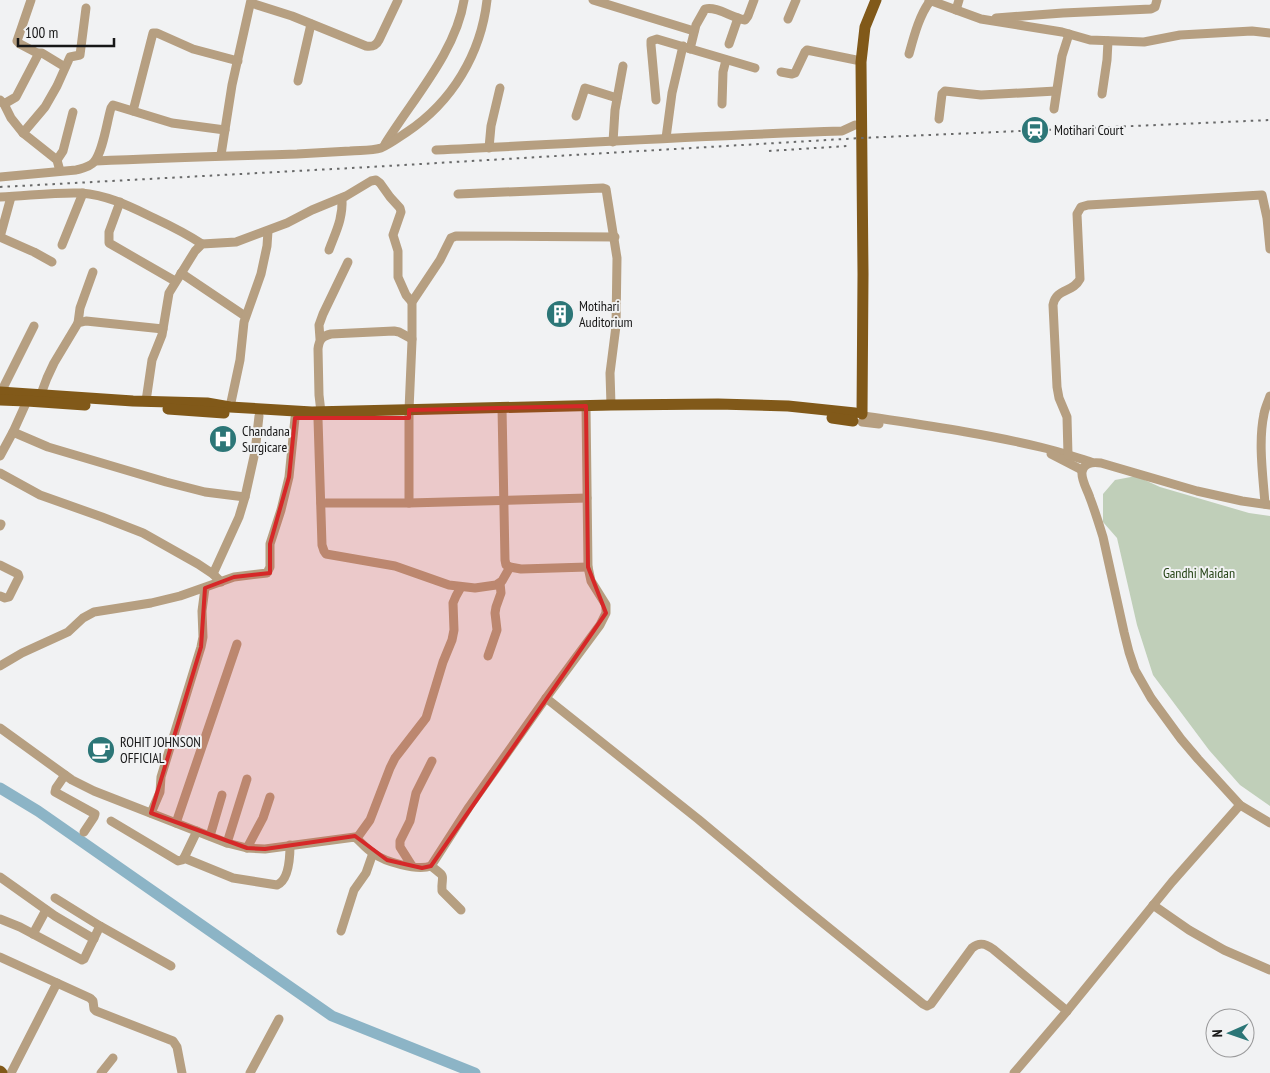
<svg xmlns="http://www.w3.org/2000/svg" width="1270" height="1073" viewBox="0 0 1270 1073" font-family="'PT Sans Narrow',sans-serif">
<rect width="100%" height="100%" fill="#f1f2f3"/>
<polygon fill="#c0cfb9" points="1136,476 1160,487 1249,513 1270,516 1270,806 1240,785 1209,750 1153,675 1137,625 1117,538 1103,522 1103,494 1115,480"/>
<g fill="none" stroke-linecap="round" stroke-linejoin="round">
<polyline stroke="#8cb4c6" stroke-width="11" points="0,788 38,811 332,1016 475,1073"/>
<g stroke="#b69f81" stroke-width="9">
<polyline points="31,0 17,41 20,44 39,54"/>
<polyline points="593,0 694,31"/>
<polyline points="929,0 981,19 1062,32 1090,40 1144,42 1180,35 1252,31 1270,33"/>
<path d="M 251,3 L 292,16 L 366,46 C 372,47 376,46 379,40 L 398,0"/>
<polyline points="956,10 959,0"/>
<polyline points="996,18 1063,13 1151,9 1155,7 1157,0"/>
<polyline points="788,19 796,0"/>
<polyline points="729,44 738,18"/>
<path d="M 690,49 L 696,25 L 705,9 C 717,6 732,18 745,20 L 748,16 L 754,0"/>
<path d="M 909,54 C 914,36 919,16 930,1"/>
<polyline points="781,72 792,74 795,73 805,52 807,50 856,60"/>
<polyline points="298,81 311,24"/>
<polyline points="1102,94 1107,60 1108,41"/>
<polyline points="0,100 4,104 11,118 23,133 57,160 60,171"/>
<polyline points="656,100 651,45 651,41 657,39 755,68"/>
<polyline points="4,104 16,97 39,53 42,53 65,67"/>
<polyline points="722,104 723,72 726,60"/>
<polyline points="1054,109 1062,56 1069,34"/>
<polyline points="133,111 153,33 157,33 193,49 238,61"/>
<polyline points="576,116 585,88 617,98"/>
<polyline points="939,119 942,94 945,91 981,95 1056,91"/>
<polyline points="23,133 45,107 57,86 70,57 80,55 86,8"/>
<polyline points="666,138 672,93 683,46"/>
<polyline points="613,142 615,110 623,66"/>
<path d="M 385,144 C 412,100 456,52 464,0"/>
<polyline points="489,148 491,126 500,88"/>
<path d="M 436,150 C 572,144 707,135 842,131 L 855,125"/>
<polyline points="221,155 232,85 251,0"/>
<polyline points="57,160 63,151 73,112"/>
<path d="M 96,161 C 163,158 230,156 297,154 C 315,153 333,152 350,151 C 360,150 371,151 381,148 C 390,144 398,138 407,132 C 452,102 481,54 487,0"/>
<path d="M 0,177 L 76,170 C 83,168 90,167 94,162 C 103,152 107,121 111,108 L 113,105 L 172,123 L 225,130"/>
<polyline points="458,194 603,188 606,189 617,258 616,326 610,373 611,405"/>
<path d="M 0,197 C 27,196 54,192 81,193 C 108,195 131,207 154,218 C 171,226 187,234 202,244"/>
<polyline points="120,202 109,232 109,243 175,281"/>
<polyline points="0,237 34,252 52,262"/>
<polyline points="0,237 11,197"/>
<polyline points="62,245 83,193"/>
<path d="M 329,250 C 336,231 343,219 342,198"/>
<polyline points="181,273 245,316"/>
<polyline points="78,323 80,308 93,272"/>
<polyline points="320,339 319,325 323,314 348,262"/>
<polyline points="1,392 34,326"/>
<polyline points="41,394 47,378 54,363 78,323 86,321 163,329"/>
<polyline points="146,401 152,360 162,335 169,293 195,251 202,244 236,242 287,223 312,210 346,196 371,181 376,180 380,183 390,197 400,208 401,212 393,235 398,251 398,277 406,295 412,302"/>
<polyline points="230,407 240,360 244,322 261,274 267,246 268,231"/>
<polyline points="502,408 505,560 506,565 510,567 521,569 588,567"/>
<path d="M 321,412 L 319,395 L 318,349 C 319,340 322,336 331,334 L 394,331 L 399,332 L 412,339"/>
<path d="M 864,416 C 923,425 982,433 1040,447 C 1058,451 1075,457 1091,462"/>
<polyline points="318,419 322,545 324,551 326,554 395,566 449,585 475,588 496,585 502,581 510,567"/>
<polyline points="862,422 879,424"/>
<polyline points="13,432 48,447 166,482 205,492 245,497"/>
<polyline points="1051,454 1082,470"/>
<path d="M 1068,455 L 1067,417 L 1059,398 L 1057,387 L 1053,305 C 1056,288 1073,293 1080,279 L 1077,214 L 1081,207 L 1088,205 L 1262,195 L 1267,218 L 1270,249"/>
<polyline points="0,456 13,432 27,401"/>
<polyline points="0,473 40,495 102,517 143,533 198,564 213,574 221,582"/>
<polyline points="321,503 409,503 587,498"/>
<polyline points="409,503 409,410 412,341 412,302 440,260 451,238 456,236 615,237"/>
<path d="M 1265,504 C 1263,476 1258,442 1264,414 C 1265,408 1268,402 1270,396"/>
<path d="M 1270,505 L 1242,501 L 1197,491 L 1101,463 C 1093,462 1084,462 1082,472 C 1081,480 1088,491 1090,498 C 1095,511 1099,524 1103,537 L 1124,632 L 1129,652 L 1135,670 L 1151,698 L 1181,739 L 1198,759 L 1240,805 L 1270,823"/>
<polyline points="0,526 1,524"/>
<polyline points="0,565 18,574 19,577 9,597 5,598 0,596"/>
<polyline points="213,574 239,517 245,497 255,452 259,416"/>
<polyline points="488,656 497,630 495,613 496,607 501,593 500,583"/>
<polyline points="0,666 22,653 68,632 83,618 94,612 151,603 180,596 234,577 267,573 270,567 270,544 281,510 289,477 295,418"/>
<path d="M 546,698 L 698,819 L 802,906 L 923,1004 L 927,1006 L 931,1004 L 972,948 C 979,942 985,943 993,949 L 1067,1011"/>
<path d="M 0,728 L 72,780 L 94,791 L 227,843 L 247,848 L 265,849 L 355,837 C 361,842 366,849 373,853 C 385,862 417,871 431,866 L 469,807 L 546,698 L 600,625 L 606,613 L 606,605 L 591,581 L 588,567 L 586,406"/>
<polyline points="65,775 56,788 55,792 95,814 94,817 84,832"/>
<polyline points="151,813 160,792 161,777 201,647 203,637 202,611 205,588"/>
<polyline points="111,821 178,861 182,860 184,858 197,831"/>
<polyline points="176,823 237,644"/>
<polyline points="210,836 222,795"/>
<polyline points="357,838 370,820 390,768 395,758 426,718 443,662 452,640 454,630 453,603 456,596 461,587"/>
<polyline points="227,843 247,779"/>
<polyline points="247,848 263,818 270,797"/>
<path d="M 184,858 L 233,878 L 277,885 C 289,880 290,857 290,845"/>
<polyline points="412,866 400,847 400,841 410,821 416,793 432,761"/>
<path d="M 431,866 C 448,879 441,873 442,891 L 461,910"/>
<polyline points="0,877 55,916 94,939"/>
<polyline points="55,898 100,926 171,966"/>
<polyline points="1153,905 1189,930 1224,950 1270,970"/>
<polyline points="0,919 20,927 82,960 84,959 100,926"/>
<polyline points="341,931 354,890 366,873 373,853"/>
<polyline points="33,934 46,910"/>
<polyline points="0,957 90,998 93,1001 94,1009 96,1011 173,1041 177,1047 182,1073"/>
<polyline points="11,1073 57,983"/>
<polyline points="101,1073 113,1058"/>
<polyline points="250,1073 279,1019"/>
<polyline points="1014,1073 1067,1011 1172,882 1240,805"/>
</g>
<g stroke="#815919" stroke-width="11">
<polyline points="0,392 133,401 207,403 230,407 312,412 611,405 718,404 788,406 855,413"/>
<polyline points="0,400 27,401 85,405"/>
<polyline points="168,409 224,413"/>
<polyline points="862,414 863,274 861,62 865,27 876,0"/>
<polyline points="832,418 853,421"/>
<polyline points="0,1071 2,1073"/>
</g>
<g stroke="#686969" stroke-width="2" stroke-dasharray="2.5 5" stroke-linecap="butt">
<polyline points="769,151 847,146"/>
<polyline points="0,187 370,167 861,138 1270,120"/>
</g>
</g>
<path fill="#d62828" fill-opacity="0.2" stroke="#d62828" stroke-width="4" stroke-linejoin="round" d="M 586,406 L 588,567 L 606,613 L 431,866 L 422,868 L 387,860 L 355,836 L 265,849 L 247,848 L 151,813 L 201,647 L 205,588 L 234,577 L 270,573 L 270,544 L 289,477 L 295,418 L 409,418 L 409,410 Z"/>
<defs>
<symbol id="station-disc" viewBox="-11 -11 22 22"><circle r="9.5" fill="#2c7677" stroke="#f1f2f3"/><path d="M-3-6H3Q5-6 5-4V2Q5 4 3 4L4.5 6H3L1.5 4h-3L-3 6H-4.5L-3 4Q-5 4-5 2V-4Q-5-6-3-6ZM-3.5-4v3h7v-3ZM-3.5 1v1.5H-2V1ZM2 1v1.5H3.5V1Z" fill="#fff"/></symbol>
<symbol id="building-disc" viewBox="-11 -11 22 22"><circle r="9.5" fill="#2c7677" stroke="#f1f2f3"/><path d="M-4-6H4V6H1V3H-1V6H-4ZM-2.5-4.3h1.7v1.8h-1.7ZM.8-4.3h1.7v1.8H.8ZM-2.5-1h1.7V.8h-1.7ZM.8-1h1.7V.8H.8Z" fill="#fff"/></symbol>
<symbol id="hospital-disc" viewBox="-11 -11 22 22"><circle r="9.5" fill="#2c7677" stroke="#f1f2f3"/><path d="M-5-5h3v3.5h4V-5h3V5h-3V1.5h-4V5h-3Z" fill="#fff"/></symbol>
<symbol id="cafe-disc" viewBox="-11 -11 22 22"><circle r="9.5" fill="#2c7677" stroke="#f1f2f3"/><path d="M-5.5-4.5H6V0H3Q3 3.5 0 3.5H-2.5Q-5.5 3.5-5.5 0ZM3-3.2v2h1.7v-2ZM-6 4.5H4V6H-6Z" fill="#fff"/></symbol>
</defs>
<g fill-rule="evenodd">
<use href="#station-disc" x="1019" y="114" width="32" height="32"/>
<use href="#building-disc" x="544" y="298" width="32" height="32"/>
<use href="#hospital-disc" x="207" y="423" width="32" height="32"/>
<use href="#cafe-disc" x="85" y="734" width="32" height="32"/>
</g>
<g text-anchor="middle" dominant-baseline="central" stroke-width="4" stroke-linejoin="round" paint-order="stroke">
<g font-size="14" fill="#171717" stroke="#f1f2f3" text-anchor="start">
<text x="1054" y="130">Motihari Court</text>
<text x="579" y="306">Motihari<tspan x="579" dy="16">Auditorium</tspan></text>
<text x="242" y="431">Chandana<tspan x="242" dy="16">Surgicare</tspan></text>
<text x="120" y="742">ROHIT JOHNSON<tspan x="120" dy="16">OFFICIAL</tspan></text>
</g>
<g font-size="14" fill="#254315" stroke="#f1f2f3">
<text x="1199" y="573">Gandhi Maidan</text>
</g>
</g>
<g transform="translate(1230 1033) rotate(268)"><circle r="24" fill="#f1f2f3" stroke="#9a9a9b"/>
<path d="M0-4L9 19L0 12L-9 19Z" fill="#2c7677"/>
<text y="-8" font-size="14" font-weight="bold" text-anchor="middle" fill="#171717">N</text>
</g>
<path d="M18 38v8h96v-8" fill="none" stroke="#171717" stroke-width="2.5"/>
<text x="25" y="38" font-size="15" fill="#171717" stroke="#f1f2f3" stroke-width="4" paint-order="stroke">100 m</text>
</svg>
